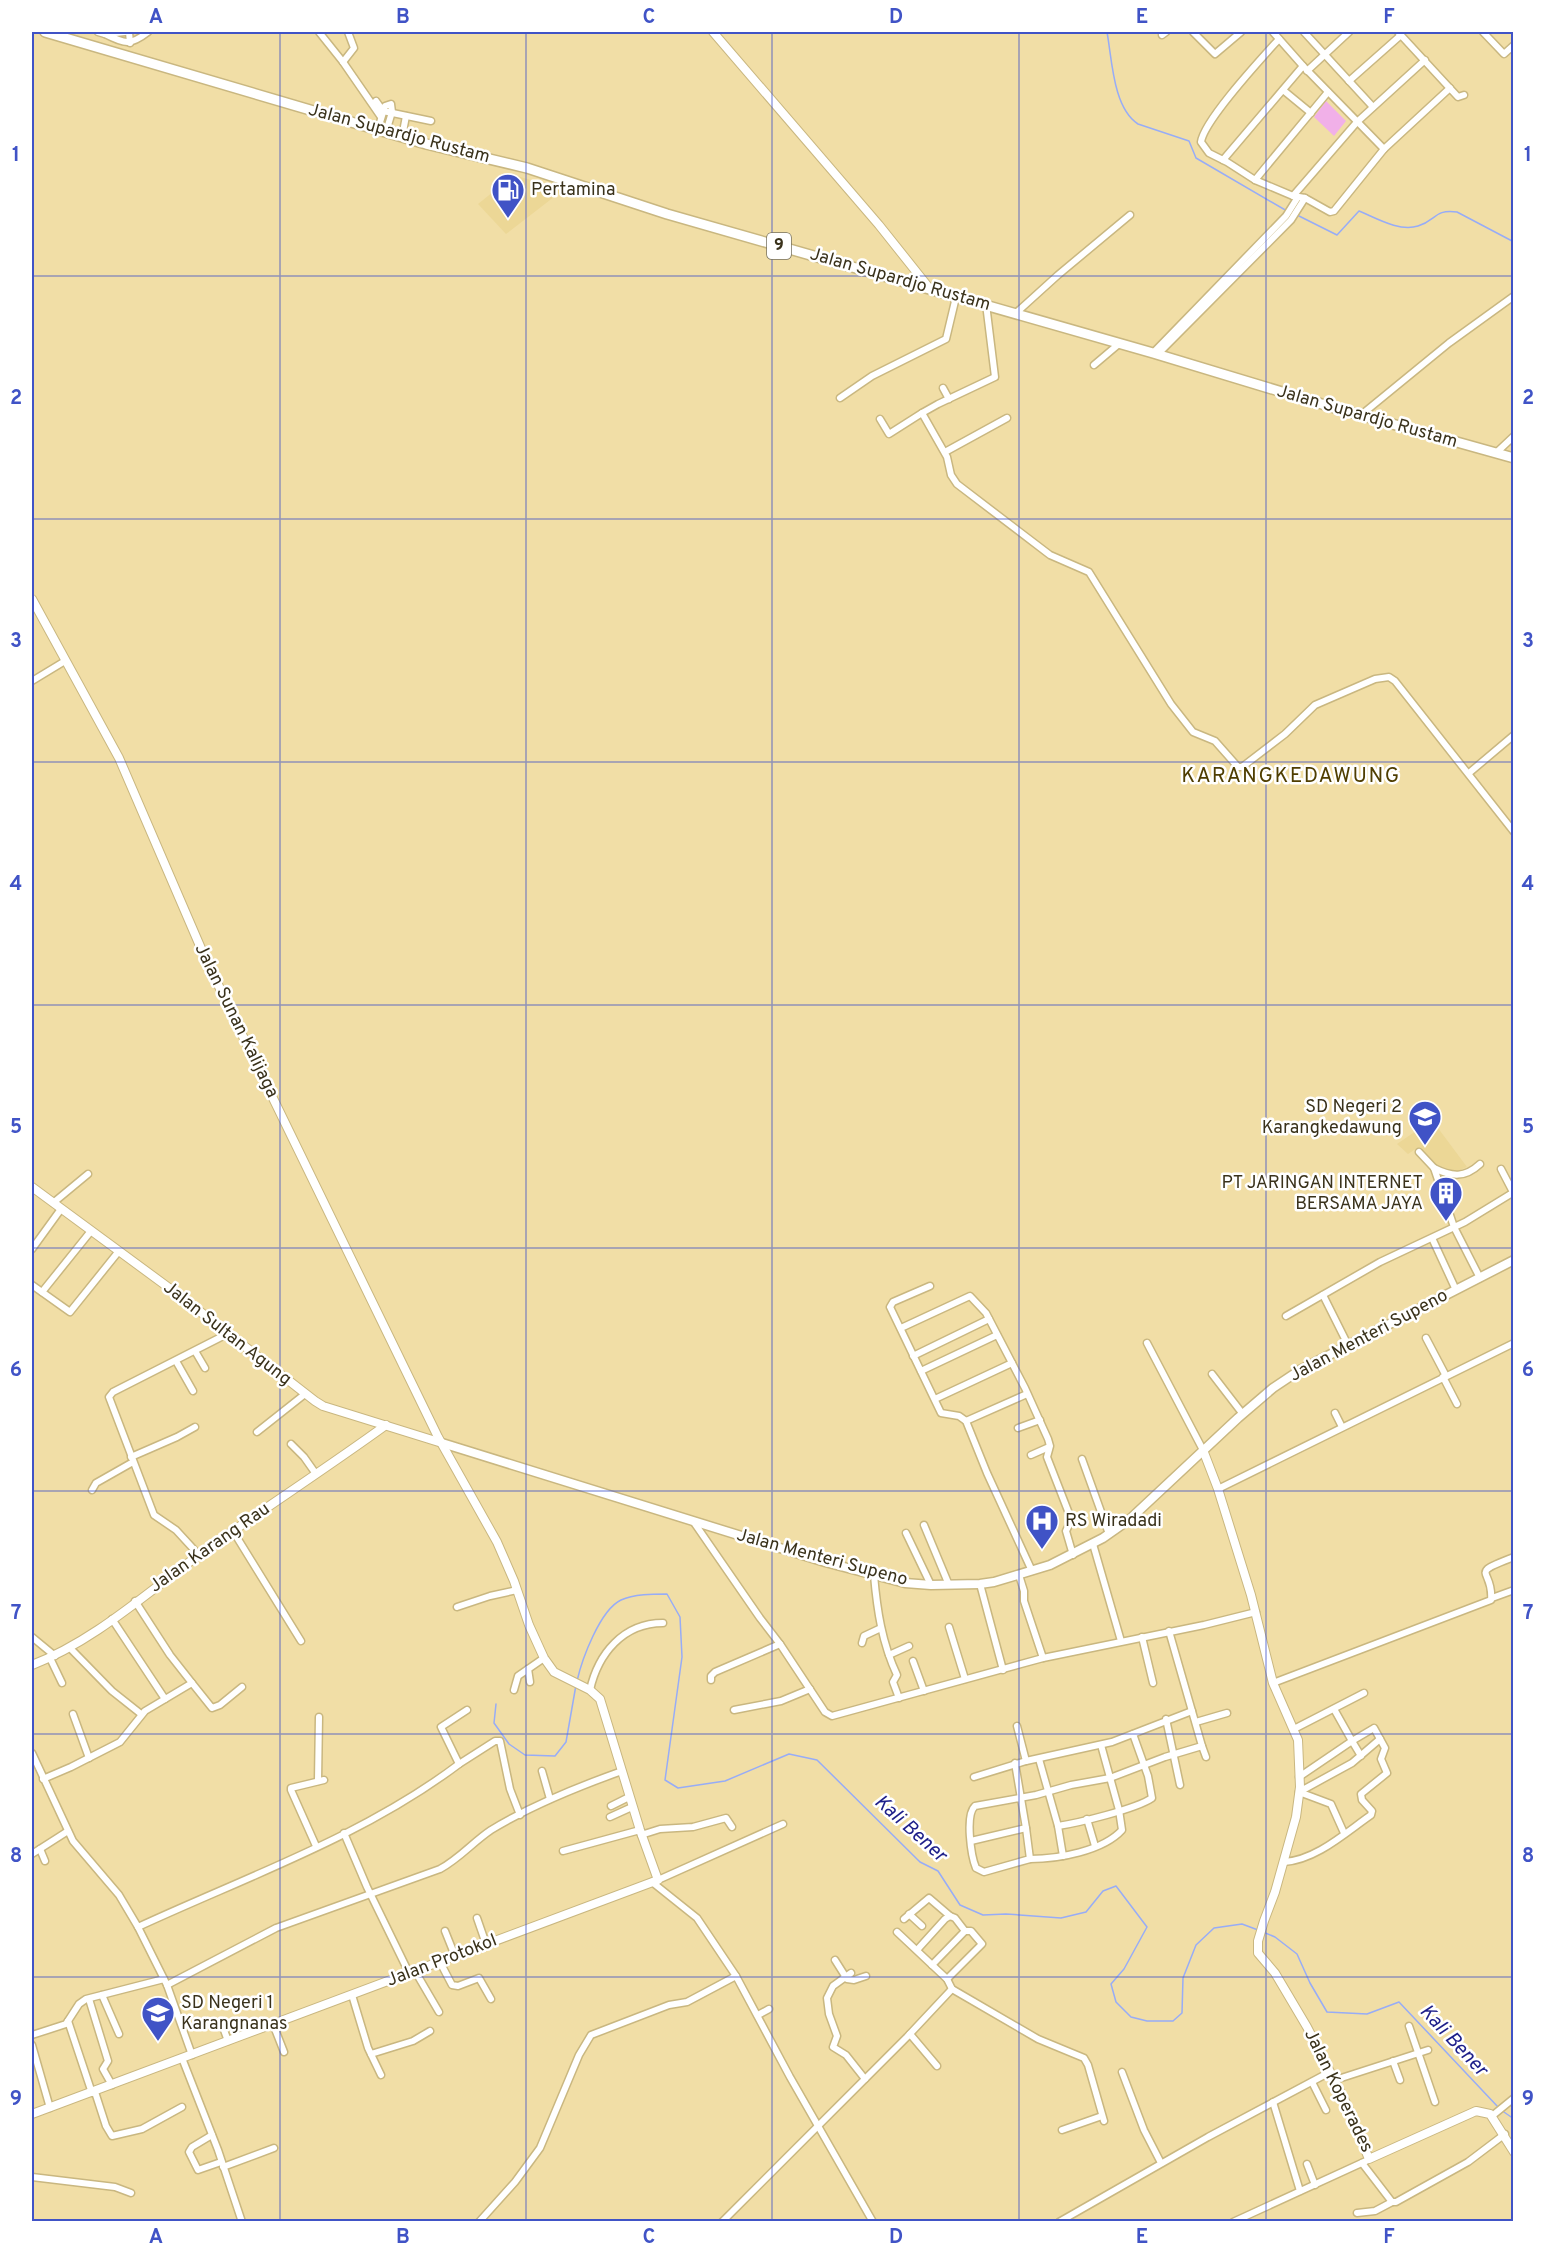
<svg xmlns="http://www.w3.org/2000/svg" width="1545" height="2253" viewBox="0 0 1545 2253" font-family="Overpass,sans-serif">
<rect width="100%" height="100%" fill="#f1dea6"/>
<g fill="#ecd796">
<polygon points="514,175 563,190 506,234 478,204"/>
<polygon points="1432,1120 1467,1167 1455,1172 1429,1161 1417,1148 1408,1154 1397,1144"/>
</g>
<polygon fill="#f1b0e8" points="1326,101 1346,121 1334,136 1314,117"/>
<g fill="none" stroke-linecap="round" stroke-linejoin="round">
<g stroke="#97acf7" stroke-width="1.5">
<path d="M 1107,32 C 1112,59 1113,108 1138,124 L 1189,141 L 1196,158 L 1287,211"/>
<path d="M 1297,215 L 1337,235 L 1359,211 C 1376,218 1399,232 1418,226 C 1437,220 1434,209 1457,212 L 1514,242"/>
<path d="M 577,1681 C 582,1659 600,1610 621,1600 C 634,1594 653,1594 667,1594 L 680,1617 L 682,1657 L 665,1780 L 678,1788 L 725,1781 L 789,1754 L 817,1760 L 920,1862 L 938,1871 L 960,1905 L 983,1915 L 1006,1914 L 1061,1918 L 1086,1912 L 1103,1891 L 1116,1886 L 1147,1927 L 1124,1969 L 1111,1984 L 1116,2002 L 1131,2017 L 1147,2021 L 1173,2021 L 1182,2013 L 1183,1978 L 1196,1945 L 1214,1928 L 1242,1924 L 1258,1930"/>
<polyline points="496,1704 494,1723 509,1744 525,1755 555,1756 566,1742 576,1685"/>
<polyline points="1263,1932 1275,1937 1297,1954 1310,1983 1327,2012 1367,2014 1399,2002 1498,2107"/>
<polyline points="1501,2110 1514,2119"/>
</g>
<defs>
<g id="minor">
<polyline points="98,32 105,34 125,32"/>
<polyline points="129,32 130,43"/>
<polyline points="319,32 343,62 381,117"/>
<polyline points="1193,32 1215,54 1241,32"/>
<polyline points="1273,32 1303,66 1384,149"/>
<polyline points="1304,32 1373,107"/>
<polyline points="1398,32 1458,97 1464,95"/>
<polyline points="1483,32 1504,54 1514,45"/>
<path d="M 105,34 C 125,44 130,46 148,32"/>
<polyline points="1162,35 1166,32"/>
<path d="M 1279,39 C 1262,58 1204,120 1201,142 L 1209,153 L 1227,162 L 1255,180 L 1293,196 L 1305,198 L 1330,212 L 1334,211 L 1384,149 L 1450,88"/>
<polyline points="343,62 354,48 348,32"/>
<polyline points="1307,71 1349,32"/>
<polyline points="1349,81 1401,35"/>
<polyline points="1283,90 1311,113"/>
<polyline points="376,101 383,111 431,121"/>
<polyline points="378,129 385,106 391,104 392,112 386,132"/>
<polyline points="402,137 406,116"/>
<polyline points="1223,160 1303,66"/>
<polyline points="1255,180 1328,92"/>
<polyline points="1293,196 1357,122 1425,60"/>
<polyline points="986,304 995,377 938,404 922,413 947,457 951,475 957,484 1050,555 1089,572 1171,704 1193,732 1215,741 1238,767 1242,767 1285,734 1315,705 1375,679 1389,677 1395,681 1514,832"/>
<polyline points="1016,313 1058,275 1130,215"/>
<polyline points="1153,353 1286,216 1298,197"/>
<polyline points="1158,354 1291,220 1305,198"/>
<polyline points="1094,365 1120,343"/>
<polyline points="943,388 949,399"/>
<polyline points="840,398 872,376 946,339 956,297"/>
<polyline points="1361,415 1449,343 1514,296"/>
<polyline points="880,419 889,434 922,413"/>
<polyline points="945,452 1007,418"/>
<polyline points="1496,453 1514,436"/>
<polyline points="32,681 65,661"/>
<polyline points="1469,773 1514,735"/>
<polyline points="1419,1152 1434,1168 1454,1227 1480,1278"/>
<path d="M 1434,1168 C 1452,1177 1465,1178 1480,1164"/>
<polyline points="1501,1169 1513,1192"/>
<polyline points="53,1203 88,1174"/>
<polyline points="1432,1238 1456,1290"/>
<polyline points="32,1249 61,1209"/>
<polyline points="32,1285 70,1312 119,1251"/>
<polyline points="930,1286 893,1302 890,1307 941,1413 959,1416 966,1421 987,1473 1032,1571"/>
<polyline points="42,1292 91,1231"/>
<polyline points="1323,1295 1348,1345"/>
<polyline points="1286,1316 1380,1262 1465,1222 1514,1192"/>
<polyline points="901,1328 970,1296 986,1313 1025,1388 1048,1439 1050,1446 1047,1457 1070,1516 1070,1523 1066,1531 1073,1555"/>
<polyline points="1426,1338 1446,1376"/>
<polyline points="1147,1343 1203,1450"/>
<polyline points="195,1351 205,1368"/>
<polyline points="913,1356 989,1319"/>
<polyline points="176,1361 193,1391"/>
<polyline points="921,1371 997,1335"/>
<polyline points="1212,1374 1242,1413"/>
<polyline points="1443,1377 1457,1404"/>
<polyline points="935,1399 1012,1363"/>
<polyline points="1335,1413 1342,1427"/>
<polyline points="966,1421 1027,1394"/>
<polyline points="1018,1428 1040,1420"/>
<polyline points="257,1432 305,1394"/>
<polyline points="291,1444 304,1457 316,1474"/>
<polyline points="1031,1455 1049,1447"/>
<polyline points="131,1457 177,1437 195,1427"/>
<polyline points="1082,1459 1109,1534"/>
<polyline points="1218,1489 1514,1343"/>
<polyline points="92,1490 96,1483 133,1462"/>
<polyline points="693,1521 760,1618 780,1644 825,1712 832,1716 1043,1658 1204,1625 1256,1612"/>
<polyline points="924,1525 949,1585"/>
<polyline points="233,1531 301,1641"/>
<polyline points="906,1533 931,1585"/>
<polyline points="1093,1544 1121,1641"/>
<polyline points="199,1555 176,1530 154,1515 109,1397 113,1392 229,1333"/>
<path d="M 874,1575 C 877,1610 882,1643 897,1675 L 893,1682 L 899,1698"/>
<polyline points="1019,1575 1024,1591 1024,1601 1043,1658"/>
<polyline points="980,1584 1003,1670"/>
<polyline points="1492,1598 1514,1590"/>
<polyline points="457,1607 490,1596 517,1590"/>
<polyline points="112,1619 165,1699"/>
<polyline points="949,1627 965,1679"/>
<polyline points="32,1637 55,1656"/>
<polyline points="1142,1637 1153,1683"/>
<polyline points="862,1643 864,1636 881,1628"/>
<polyline points="70,1648 112,1691 141,1714"/>
<polyline points="889,1655 909,1646"/>
<polyline points="50,1658 62,1683"/>
<polyline points="913,1661 924,1691"/>
<polyline points="528,1669 530,1682"/>
<polyline points="711,1680 711,1676 715,1672 780,1644"/>
<polyline points="192,1683 212,1708 220,1705 242,1687"/>
<path d="M 1273,1683 L 1491,1600 C 1494,1568 1466,1575 1514,1557"/>
<polyline points="514,1690 518,1676 544,1658"/>
<path d="M 590,1690 C 598,1654 623,1623 663,1623"/>
<polyline points="734,1710 781,1701 810,1689"/>
<polyline points="73,1714 89,1758"/>
<polyline points="1166,1719 1180,1785"/>
<polyline points="1196,1722 1227,1713"/>
<polyline points="1017,1726 1026,1761 1112,1742 1192,1711"/>
<polyline points="1294,1729 1364,1693"/>
<polyline points="1202,1746 1206,1757"/>
<polyline points="32,1753 73,1841 119,1895 138,1927 167,1985 192,2055"/>
<path d="M 1039,1759 L 1058,1826 C 1078,1823 1136,1809 1152,1798 L 1148,1776 L 1133,1734"/>
<polyline points="459,1764 495,1741 500,1741 510,1789 520,1815"/>
<polyline points="542,1771 550,1799"/>
<polyline points="974,1777 1026,1761"/>
<polyline points="1299,1777 1352,1741 1361,1756"/>
<polyline points="43,1779 71,1767 120,1742 145,1711 192,1683 170,1655 135,1601"/>
<polyline points="318,1781 319,1717"/>
<polyline points="1299,1792 1352,1763 1380,1739"/>
<polyline points="1299,1792 1331,1804 1344,1833"/>
<polyline points="611,1806 629,1797"/>
<polyline points="610,1817 632,1807"/>
<polyline points="1087,1819 1095,1846"/>
<polyline points="1058,1826 1063,1856"/>
<path d="M 1026,1828 L 1030,1859 L 984,1872 L 976,1868 C 971,1856 965,1815 975,1806 L 1036,1795 L 1071,1785 L 1110,1778 L 1165,1757 L 1202,1746 L 1169,1631"/>
<polyline points="344,1833 367,1887 409,1973"/>
<polyline points="641,1835 660,1829 693,1827 726,1818 732,1827"/>
<polyline points="971,1841 1026,1828 1015,1763"/>
<polyline points="316,1846 291,1790 291,1788 324,1780"/>
<polyline points="40,1849 45,1861"/>
<polyline points="563,1851 640,1830"/>
<polyline points="32,1854 68,1831"/>
<path d="M 1030,1859 C 1058,1859 1103,1851 1122,1830 L 1119,1810 L 1101,1745"/>
<path d="M 1284,1862 C 1316,1860 1345,1833 1371,1815 L 1372,1811 L 1362,1800 L 1361,1794 L 1387,1773 L 1381,1759 L 1385,1748 L 1374,1728 L 1352,1741 L 1334,1709"/>
<polyline points="658,1880 783,1824"/>
<polyline points="652,1882 697,1918 736,1976 790,2077 873,2222"/>
<polyline points="909,1914 922,1926"/>
<polyline points="477,1918 486,1944"/>
<polyline points="904,1919 929,1898 950,1916"/>
<path d="M 138,1927 C 246,1877 364,1836 459,1764 L 441,1727 L 467,1710"/>
<polyline points="445,1931 455,1956"/>
<polyline points="897,1932 947,1979 952,1989 1038,2039 1084,2058 1088,2065 1104,2121"/>
<polyline points="917,1950 945,1919 950,1916 955,1918 965,1931 932,1965"/>
<polyline points="835,1960 847,1979 854,1980 866,1976"/>
<polyline points="440,1962 452,1985 458,1986 479,1978 491,1999"/>
<polyline points="415,1971 439,2012"/>
<polyline points="851,1973 833,1986 827,1998 829,2014 837,2036 833,2047 846,2055 865,2079"/>
<polyline points="947,1979 982,1944 971,1931 965,1931"/>
<path d="M 167,1985 L 276,1928 L 440,1869 C 459,1859 473,1842 491,1830 C 532,1805 577,1787 622,1771"/>
<polyline points="102,1995 119,2034"/>
<polyline points="352,1995 368,2048 381,2075"/>
<polyline points="89,1999 108,2061 103,2069 112,2085"/>
<polyline points="758,2015 769,2009"/>
<polyline points="68,2021 92,2093"/>
<polyline points="273,2024 284,2052"/>
<polyline points="1409,2026 1435,2102"/>
<polyline points="224,2030 228,2041"/>
<polyline points="910,2034 937,2066"/>
<polyline points="32,2035 66,2024 79,2004 86,1999 164,1979"/>
<polyline points="32,2045 50,2108"/>
<polyline points="371,2054 413,2041 430,2031"/>
<polyline points="182,2058 218,2150 242,2222"/>
<polyline points="1393,2061 1400,2080"/>
<polyline points="1122,2072 1144,2130 1161,2163"/>
<polyline points="1335,2080 1428,2050"/>
<polyline points="1312,2082 1326,2110"/>
<polyline points="95,2092 106,2126 112,2136 142,2129 182,2107"/>
<polyline points="1273,2102 1300,2191"/>
<polyline points="1492,2116 1514,2098"/>
<polyline points="1062,2130 1102,2116"/>
<polyline points="212,2135 192,2147 189,2152 198,2170 221,2162"/>
<polyline points="1362,2163 1392,2202 1396,2202 1468,2162 1505,2134"/>
<polyline points="1307,2164 1315,2185"/>
<polyline points="223,2167 274,2148"/>
<polyline points="32,2177 115,2187 131,2193"/>
<polyline points="1357,2213 1375,2211 1392,2202"/>
<polyline points="479,2222 515,2182 540,2148 579,2055 591,2035 669,2005 687,2002 736,1976"/>
<polyline points="722,2222 907,2037 952,1989"/>
<polyline points="1059,2222 1208,2137 1330,2072"/>
<polyline points="1233,2222 1366,2161"/>
</g>
<g id="tertiary">
<polyline points="713,32 879,225 930,289"/>
<polyline points="32,599 119,758 203,953 233,1016 438,1437 497,1542 514,1581 529,1625 544,1658 554,1672 590,1690 600,1699 640,1830 658,1880 32,2114"/>
<polyline points="32,1187 180,1296 315,1401 323,1406 442,1443"/>
<polyline points="1203,1450 1218,1489 1251,1595 1273,1683 1298,1740 1300,1787 1296,1817 1275,1892 1264,1921 1258,1941 1258,1953 1275,1973 1307,2027 1345,2101 1369,2159 1476,2111 1490,2114 1514,2152"/>
<path d="M 32,1665 C 94,1641 145,1594 199,1555 C 260,1511 324,1470 386,1425"/>
</g>
<polyline id="secondary" points="442,1443 825,1562 905,1583 931,1585 980,1584 994,1582 1050,1565 1103,1538 1130,1519 1238,1418 1273,1388 1300,1370 1514,1260"/>
<polyline id="trunk" points="45,32 426,144 527,168 667,214 1153,353 1335,408 1514,458"/>
</defs>
<use href="#minor" stroke="#c9b780" stroke-width="9"/>
<use href="#tertiary" stroke="#c9b780" stroke-width="10"/>
<use href="#secondary" stroke="#c9b780" stroke-width="11"/>
<use href="#trunk" stroke="#c9b780" stroke-width="12"/>
<use href="#minor" stroke="#fff" stroke-width="6"/>
<use href="#tertiary" stroke="#fff" stroke-width="8"/>
<use href="#secondary" stroke="#fff" stroke-width="8"/>
<use href="#trunk" stroke="#fff" stroke-width="9"/>
</g>
<path fill="none" stroke="#4053c6" stroke-width="1.5" stroke-opacity="0.55" d="M 280,32 L 280,2222M 526,32 L 526,2222M 772,32 L 772,2222M 1019,32 L 1019,2222M 1266,32 L 1266,2222M 32,276 L 1514,276M 32,519 L 1514,519M 32,762 L 1514,762M 32,1005 L 1514,1005M 32,1248 L 1514,1248M 32,1491 L 1514,1491M 32,1734 L 1514,1734M 32,1977 L 1514,1977"/>
<defs>
<symbol id="fuel-pin" viewBox="-11 -11 22 30"><path d="M0 17L-7.5 6A9.5 9.5 0 1 1 7.5 6Z" fill="#4053c6" stroke="#fff"/><path d="M-5.5-6h7V0h2V4h1.3V-2.5L3-4.5l.8-.8L6-3V5H2.5V1h-1V6h-7ZM-4.2-4.7v3.2H.2V-4.7Z" fill="#fff"/></symbol>
<symbol id="school-pin" viewBox="-11 -11 22 30"><path d="M0 17L-7.5 6A9.5 9.5 0 1 1 7.5 6Z" fill="#4053c6" stroke="#fff"/><path d="M0-5L7-2L0 1L-7-2ZM-4 1L0 2.5L4 1V4Q0 6-4 4Z" fill="#fff"/></symbol>
<symbol id="building-pin" viewBox="-11 -11 22 30"><path d="M0 17L-7.5 6A9.5 9.5 0 1 1 7.5 6Z" fill="#4053c6" stroke="#fff"/><path d="M-4-6H4V6H1V3H-1V6H-4ZM-2.5-4.3h1.7v1.8h-1.7ZM.8-4.3h1.7v1.8H.8ZM-2.5-1h1.7V.8h-1.7ZM.8-1h1.7V.8H.8Z" fill="#fff"/></symbol>
<symbol id="hospital-pin" viewBox="-11 -11 22 30"><path d="M0 17L-7.5 6A9.5 9.5 0 1 1 7.5 6Z" fill="#4053c6" stroke="#fff"/><path d="M-5-5h3v3.5h4V-5h3V5h-3V1.5h-4V5h-3Z" fill="#fff"/></symbol>
</defs>
<g fill-rule="evenodd">
<use href="#fuel-pin" x="489" y="171" width="38" height="52"/>
<use href="#school-pin" x="1406" y="1098" width="38" height="52"/>
<use href="#building-pin" x="1427" y="1174" width="38" height="52"/>
<use href="#hospital-pin" x="1023" y="1502" width="38" height="52"/>
<use href="#school-pin" x="139" y="1994" width="38" height="52"/>
</g>
<g text-anchor="middle" dominant-baseline="central" stroke-width="5" stroke-linejoin="round" paint-order="stroke">
<rect fill="#fff" stroke="#75705f" stroke-width="1.5" x="767" y="233" width="24" height="26" rx="4.5"/>
<g font-size="16" font-weight="bold" fill="#3a321b">
<text x="779" y="246">9</text>
</g>
<g font-size="18" fill="#3a321b" stroke="#fff">
<text transform="translate(399 134) rotate(15)">Jalan Supardjo Rustam</text>
<text transform="translate(900 280) rotate(16)">Jalan Supardjo Rustam</text>
<text transform="translate(1367 417) rotate(16)">Jalan Supardjo Rustam</text>
<text transform="translate(236 1021) rotate(64)">Jalan Sunan Kalijaga</text>
<text transform="translate(227 1334) rotate(38)">Jalan Sultan Agung</text>
<text transform="translate(1369 1336) rotate(-28)">Jalan Menteri Supeno</text>
<text transform="translate(210 1548) rotate(-35)">Jalan Karang Rau</text>
<text transform="translate(822 1558) rotate(15)">Jalan Menteri Supeno</text>
<text transform="translate(442 1961) rotate(-21)">Jalan Protokol</text>
<text transform="translate(1338 2091) rotate(64)">Jalan Koperades</text>
</g>
<g font-size="18" fill="#3a321b" stroke="#fff" text-anchor="start">
<text x="531" y="190">Pertamina</text>
<text x="1402" y="1107" text-anchor="end">SD Negeri 2<tspan x="1402" dy="21">Karangkedawung</tspan></text>
<text x="1423" y="1183" text-anchor="end">PT JARINGAN INTERNET<tspan x="1423" dy="21">BERSAMA JAYA</tspan></text>
<text x="1065" y="1521">RS Wiradadi</text>
<text x="181" y="2003">SD Negeri 1<tspan x="181" dy="21">Karangnanas</tspan></text>
</g>
<g font-size="20" font-style="italic" fill="#1d1e89" stroke="#fff">
<text transform="translate(910 1829) rotate(42)">Kali Bener</text>
<text transform="translate(1453 2041) rotate(47)">Kali Bener</text>
</g>
<g font-size="21" letter-spacing="1.5" fill="#4f3e01" stroke="#fff">
<text x="1291" y="776">KARANGKEDAWUNG</text>
</g>
</g>
<rect width="1545" height="2253" fill="none" stroke="#ffffff" stroke-width="66"/>
<rect x="33" y="33" width="1479" height="2187" fill="none" stroke="#4053c6" stroke-width="2"/>
<g font-size="20" text-anchor="middle" font-weight="bold" fill="#4053c6">
<text x="156" y="23">A</text>
<text x="403" y="23">B</text>
<text x="649" y="23">C</text>
<text x="896" y="23">D</text>
<text x="1142" y="23">E</text>
<text x="1389" y="23">F</text>
<text x="16" y="161">1</text>
<text x="1528" y="161">1</text>
<text x="16" y="404">2</text>
<text x="1528" y="404">2</text>
<text x="16" y="647">3</text>
<text x="1528" y="647">3</text>
<text x="16" y="890">4</text>
<text x="1528" y="890">4</text>
<text x="16" y="1133">5</text>
<text x="1528" y="1133">5</text>
<text x="16" y="1376">6</text>
<text x="1528" y="1376">6</text>
<text x="16" y="1619">7</text>
<text x="1528" y="1619">7</text>
<text x="16" y="1862">8</text>
<text x="1528" y="1862">8</text>
<text x="16" y="2105">9</text>
<text x="1528" y="2105">9</text>
<text x="156" y="2243">A</text>
<text x="403" y="2243">B</text>
<text x="649" y="2243">C</text>
<text x="896" y="2243">D</text>
<text x="1142" y="2243">E</text>
<text x="1389" y="2243">F</text>
</g>
</svg>
